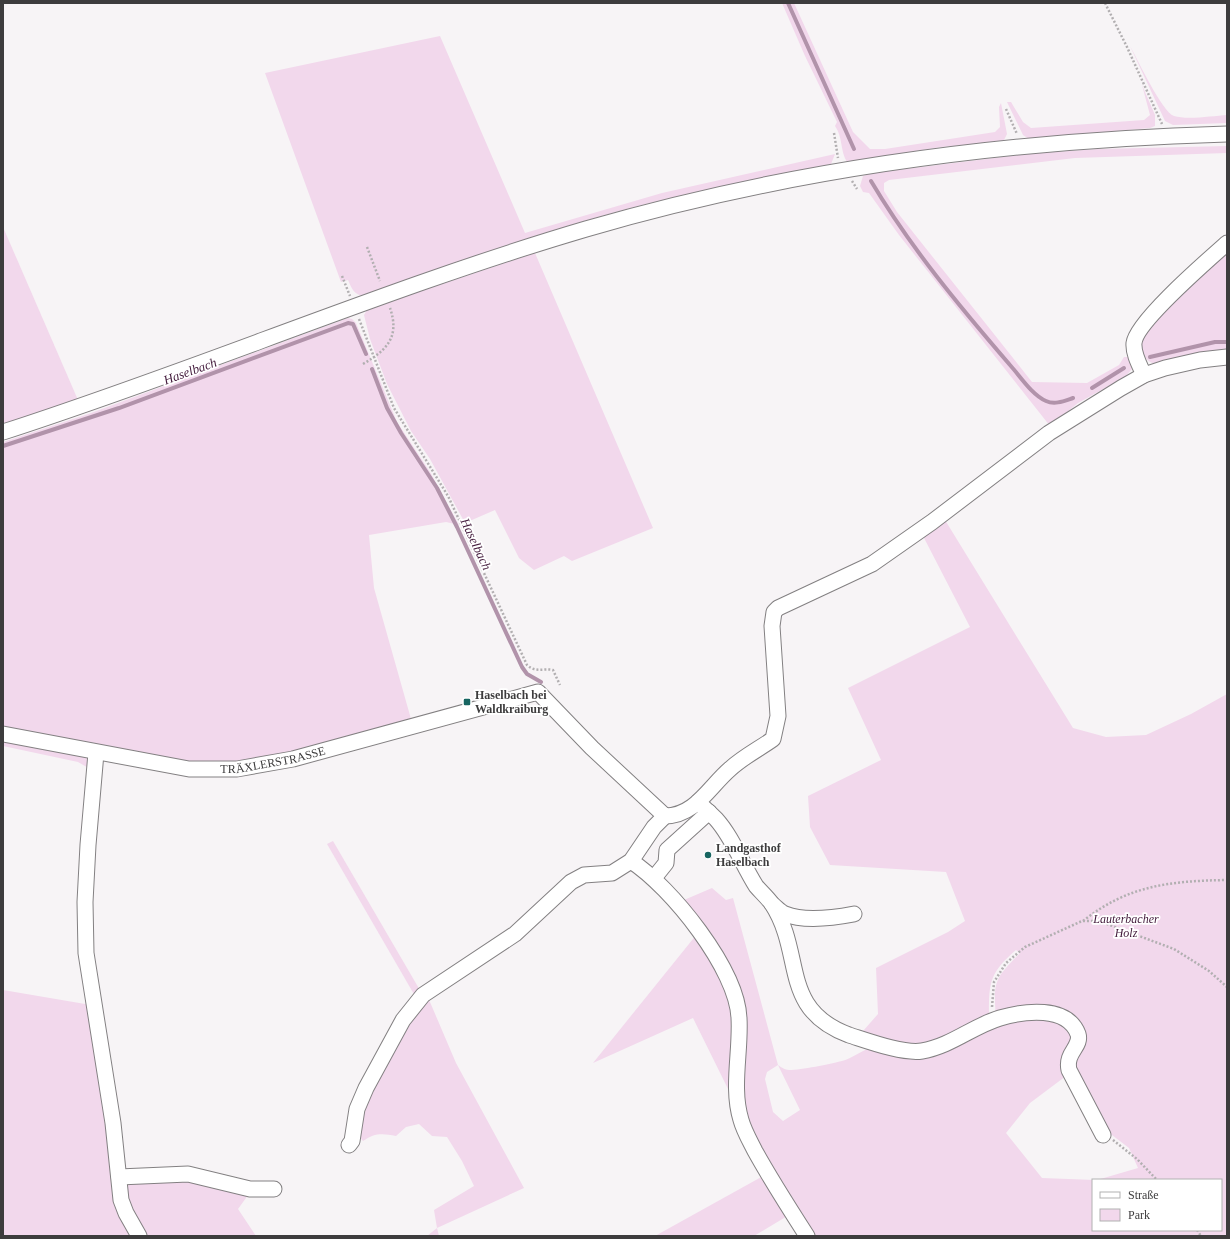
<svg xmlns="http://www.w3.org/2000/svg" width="1230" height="1239" viewBox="0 0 1230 1239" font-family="'Times New Roman',serif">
<rect width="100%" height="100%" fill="#f7f4f6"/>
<g fill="#f2d8ec" fill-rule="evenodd">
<path d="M 782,3 L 794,3 L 853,132 L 870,149 L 885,149 L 995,132 L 1000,127 L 999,107 L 1001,103 L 1007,134 L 1003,142 L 941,147 L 847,162 C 840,151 843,137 835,126 L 837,122 L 805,56 Z"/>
<path d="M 440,36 L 525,233 L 662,193 L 835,154 L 831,164 C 756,179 679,194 605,215 C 523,238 444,268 364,296 C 354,295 352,289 348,280 L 341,282 L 265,73 Z"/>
<path d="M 1130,46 C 1138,60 1162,112 1174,116 C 1187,120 1213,116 1227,115 L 1227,123 L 1173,125 L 1165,121 Z"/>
<polygon points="1142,85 1155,115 1155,126 1150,128 1029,139 1023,135 1007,102 1011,102 1023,122 1031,128 1144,120 1150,115"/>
<polygon points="1227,146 1227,153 1075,158 889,180 884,183 884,191 897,212 1032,382 1087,383 1119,365 1124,357 1130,357 1132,369 1125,377 1078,403 1050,426 899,235 869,193 863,192 860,186 863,176 873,173 1025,154 1098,149"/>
<polygon points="3,227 78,400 3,424"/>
<path d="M 1227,249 L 1227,352 L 1159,365 C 1145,362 1143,356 1140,343 L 1160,312 Z"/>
<polygon points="535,253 653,528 572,561 564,556 534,570 519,558 495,510 465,523 430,459 411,431 387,384 370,339 364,315 367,310 373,307"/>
<polygon points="348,318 352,319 356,323 397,422 430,472 459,525 446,522 369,535 374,588 411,719 274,757 233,765 185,763 3,730 3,442 91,413"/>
<path d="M 945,520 L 1073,728 L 1106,737 L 1146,735 L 1191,714 L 1227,694 L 1227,1236 L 813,1236 C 793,1205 773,1175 756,1143 C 751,1132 744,1121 742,1109 C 737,1080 747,1050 743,1021 C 737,976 711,935 684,900 L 712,888 L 726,900 L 733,898 L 778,1065 C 781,1067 785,1070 789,1070 C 801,1070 830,1064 842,1061 C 853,1058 862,1050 873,1047 C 877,1046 883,1049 888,1049 C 901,1052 913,1055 927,1052 C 958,1047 1051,984 1074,1031 C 1079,1043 1070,1046 1066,1055 C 1063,1062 1064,1068 1066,1076 L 1030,1103 L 1006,1133 L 1042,1178 L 1095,1180 L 1093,1180 L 1093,1230 L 1221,1230 L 1221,1180 L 1097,1180 L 1138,1168 L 1129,1148 L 1108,1132 L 1073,1072 C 1069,1058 1076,1052 1082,1040 C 1073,998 1026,1011 996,1018 C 993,980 995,979 1020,953 L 1016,950 C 988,974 989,984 989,1020 C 974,1027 933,1049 918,1049 C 901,1049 883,1043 867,1039 L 863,1031 L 878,1014 L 876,968 L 948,932 L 965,921 L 946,872 L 830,865 L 810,827 L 808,796 L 881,760 L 848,688 L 970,627 L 923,536 ZM 778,1065 L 800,1110 L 783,1121 L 773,1112 L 765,1079 L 767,1072 Z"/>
<polygon points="3,740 83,754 89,759 92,770 78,762 3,746"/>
<polygon points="333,841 421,992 415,996 327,844"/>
<polygon points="697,934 719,967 734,1013 731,1095 693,1018 593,1063"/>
<polygon points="3,990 91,1005 135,1236 3,1236"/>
<path d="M 427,995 L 456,1063 L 524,1188 L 437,1228 L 439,1236 L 427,1236 L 437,1228 L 434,1210 L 474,1186 L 462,1161 L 447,1137 L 432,1136 L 419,1124 L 406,1127 L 396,1136 C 382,1133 374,1133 363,1141 L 358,1135 L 364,1099 L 404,1028 Z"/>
<polygon points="765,1175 789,1215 754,1236 655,1236"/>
<polygon points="186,1176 251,1191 238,1209 256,1236 143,1236 123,1187 126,1182"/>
</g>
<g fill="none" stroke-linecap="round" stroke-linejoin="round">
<g stroke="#b193aa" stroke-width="4">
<polyline points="788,3 854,149"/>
<path d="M 871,181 C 910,247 960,307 1010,365 C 1020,376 1032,395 1046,401 C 1055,405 1064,401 1073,398"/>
<polyline points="1150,357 1215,342 1227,342"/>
<polyline points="372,369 387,408 401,433 437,488 457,527 522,667 527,674 541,682"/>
<polyline points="1092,388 1124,368"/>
<polyline points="3,446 119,408 348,323 353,324 366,354"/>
</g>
<defs>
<g id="minor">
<path d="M 1144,375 C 1140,366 1133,354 1134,343 C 1136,322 1208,260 1227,243"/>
<path d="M 3,432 C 199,369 389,287 586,229 C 795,168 1010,140 1227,134"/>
<path id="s1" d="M 3,734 L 189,769 L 237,769 L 293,759 L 538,692 L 592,748 L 665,816 C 695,816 709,787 730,769 C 743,757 759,749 773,739 L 778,716 L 772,626 L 774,612 L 778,608 L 872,564 L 932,522 L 1049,433 L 1121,388 L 1144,375 L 1165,368 L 1200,360 L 1227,357"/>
<polyline points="96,753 88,845 85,902 86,953 113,1123 121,1200 126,1213 139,1236"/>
<path d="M 698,802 C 704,808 710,813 716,819 C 733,838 742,864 756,886 C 761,892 767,897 772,904 C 805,955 779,1009 849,1035 C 868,1041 903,1054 922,1051 C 951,1046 973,1026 1000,1018 C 1024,1011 1067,1005 1078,1034 C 1082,1047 1065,1052 1069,1070 L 1103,1135"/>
<path d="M 631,861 C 671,887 737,969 739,1018 C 741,1051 731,1088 741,1120 C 744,1131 750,1141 755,1151 C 771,1180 789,1208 807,1236"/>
<polyline points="654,878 666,863 667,850 709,812"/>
<path d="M 772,904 C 776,907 780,912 785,914 C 805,922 833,918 854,914"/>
<polyline points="349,1145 352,1141 357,1109 366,1088 403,1020 423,995 515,934 571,882 584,875 612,873 631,861 654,827 665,816"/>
<polyline points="119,1177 188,1174 250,1189 274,1189"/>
</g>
</defs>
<use href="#minor" stroke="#838082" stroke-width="17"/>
<g stroke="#b2afb1" stroke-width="2.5" stroke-dasharray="2 2" stroke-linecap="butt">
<polyline points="1105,3 1127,47 1162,124"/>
<polyline points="1006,109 1017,134"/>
<polyline points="834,133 838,158"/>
<polyline points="852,181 857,189"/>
<polyline points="367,247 380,281"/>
<polyline points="342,276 350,296"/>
<path d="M 359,319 L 394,408 L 448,496 L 527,665 C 536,673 543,668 553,670 L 560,685"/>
<path d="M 363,364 C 387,350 400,337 390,308"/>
<path d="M 1083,921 C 1128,885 1171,881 1227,880"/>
<polyline points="992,1007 994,982 1006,963 1025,947 1082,921 1096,921 1107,924 1174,949 1209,971 1227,987"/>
<polyline points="1113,1140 1137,1159 1157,1180"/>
<polyline points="1197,1230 1201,1236"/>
</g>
<use href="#minor" stroke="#fff" stroke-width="15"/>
</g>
<g fill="#176561" stroke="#fff" stroke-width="1.5">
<rect x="463" y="698" width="8" height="8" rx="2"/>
<circle cx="708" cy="855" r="4"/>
</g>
<g text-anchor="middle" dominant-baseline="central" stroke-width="3.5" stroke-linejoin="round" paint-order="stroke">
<g font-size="12" font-weight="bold" fill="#3d3c3d" stroke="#fff" text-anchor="start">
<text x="475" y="695">Haselbach bei<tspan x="475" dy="14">Waldkraiburg</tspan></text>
<text x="716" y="848">Landgasthof<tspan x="716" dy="14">Haselbach</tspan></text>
</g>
<g font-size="12" fill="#3d3c3d" stroke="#fff">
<text stroke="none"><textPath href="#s1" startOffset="274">TRÄXLERSTRASSE</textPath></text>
</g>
<g font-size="12" font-style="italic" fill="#41193a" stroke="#fff">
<text x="1126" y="919">Lauterbacher<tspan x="1126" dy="14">Holz</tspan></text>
</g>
<g font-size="13" font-style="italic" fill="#441c3d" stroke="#fff">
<text transform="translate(190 371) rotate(-20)">Haselbach</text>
<text transform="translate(476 544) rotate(65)">Haselbach</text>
</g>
</g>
<rect width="1230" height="1239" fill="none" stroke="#3d3c3d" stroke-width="8"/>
<rect x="1092" y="1179" width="130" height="52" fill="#ffffff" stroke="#b1b1b1"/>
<rect x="1100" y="1192" width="20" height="6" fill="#ffffff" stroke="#b1b1b1"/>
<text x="1128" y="1199" font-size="12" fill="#3d3c3d">Straße</text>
<rect x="1100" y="1209" width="20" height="12" fill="#f2d8ec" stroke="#b1b1b1"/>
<text x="1128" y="1219" font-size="12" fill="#3d3c3d">Park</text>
</svg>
